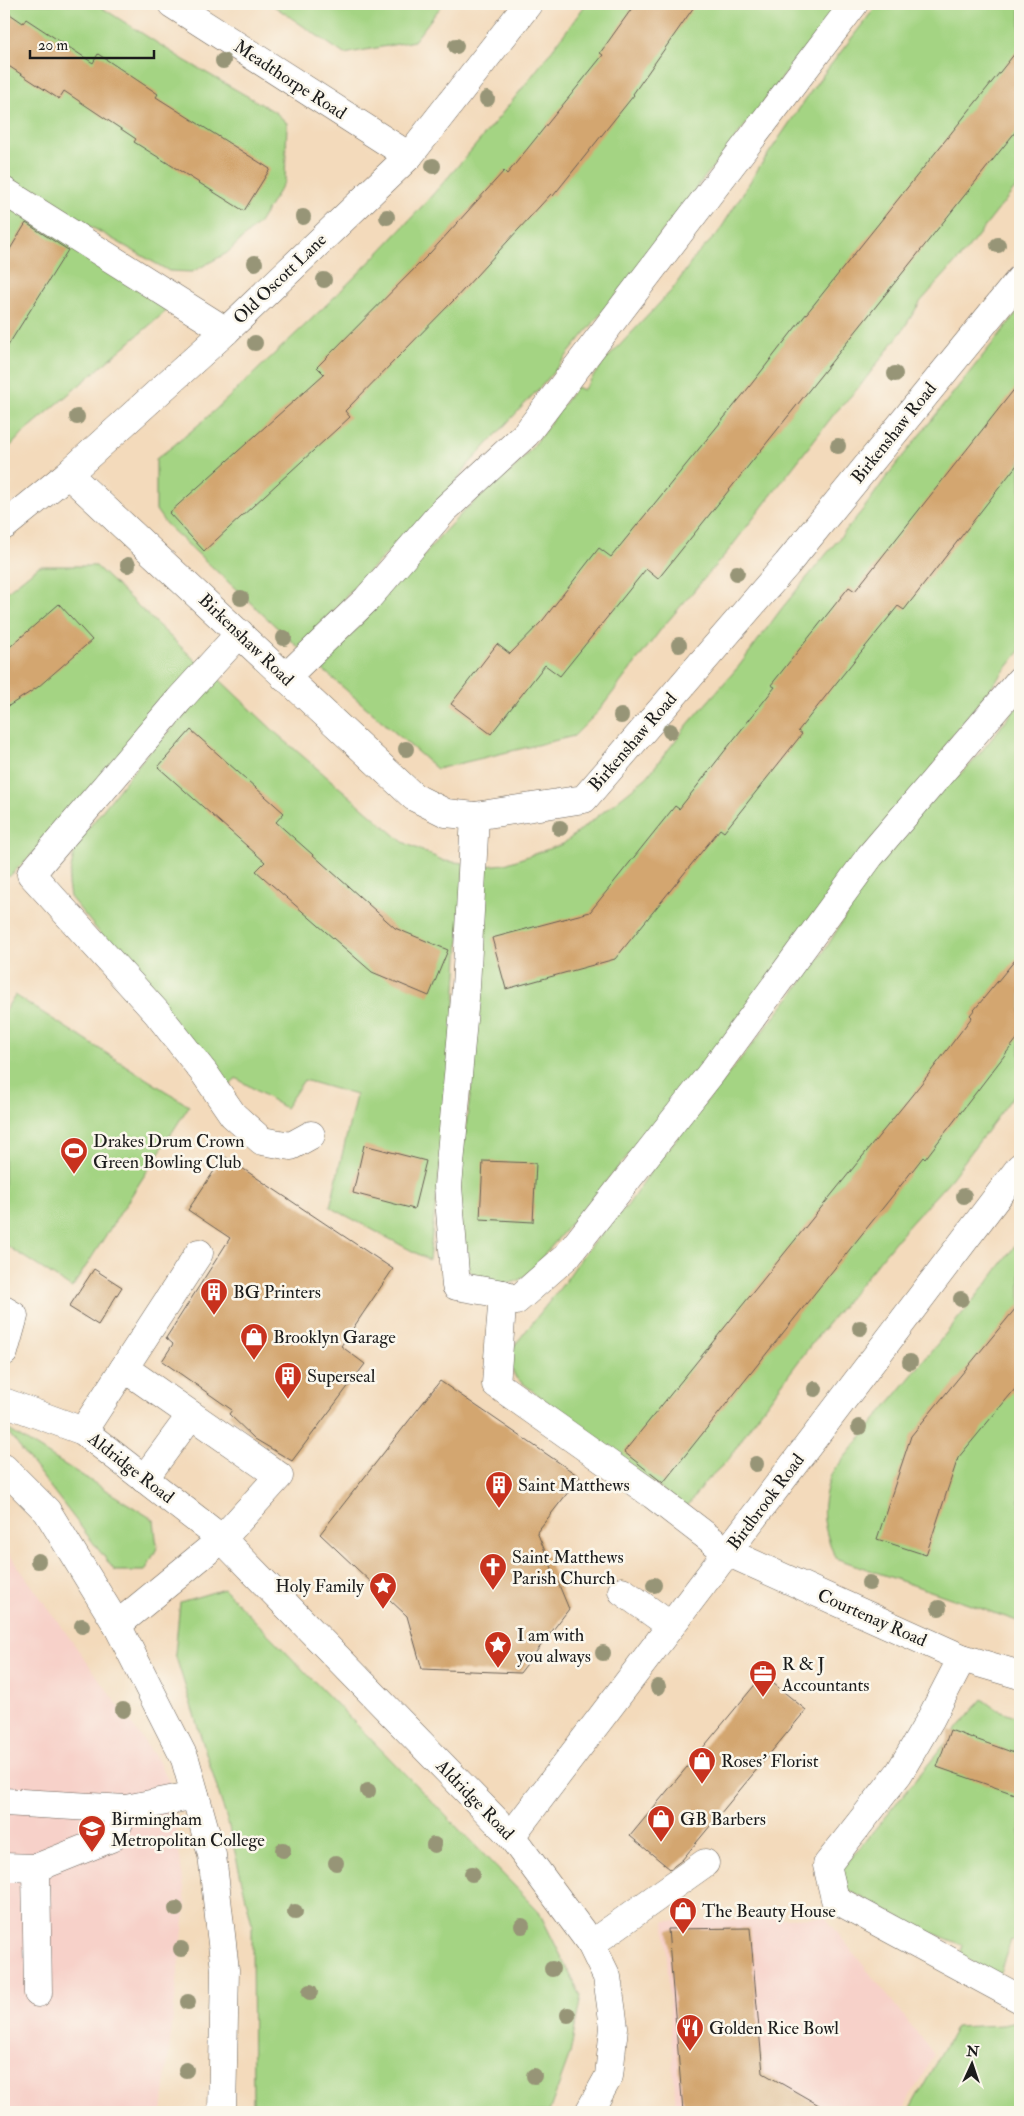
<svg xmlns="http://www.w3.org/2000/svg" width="1024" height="2116" viewBox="0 0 1024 2116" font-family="'IM FELL Double Pica',serif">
<rect width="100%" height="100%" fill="#fbf7ec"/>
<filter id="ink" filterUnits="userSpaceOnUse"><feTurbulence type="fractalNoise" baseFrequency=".02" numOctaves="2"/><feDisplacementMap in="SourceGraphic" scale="10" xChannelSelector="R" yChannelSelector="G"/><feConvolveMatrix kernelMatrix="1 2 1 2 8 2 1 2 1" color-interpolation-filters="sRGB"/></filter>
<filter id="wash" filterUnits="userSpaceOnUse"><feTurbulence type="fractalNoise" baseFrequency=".0096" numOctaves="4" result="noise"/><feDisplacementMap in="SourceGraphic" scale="20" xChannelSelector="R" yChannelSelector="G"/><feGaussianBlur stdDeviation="1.12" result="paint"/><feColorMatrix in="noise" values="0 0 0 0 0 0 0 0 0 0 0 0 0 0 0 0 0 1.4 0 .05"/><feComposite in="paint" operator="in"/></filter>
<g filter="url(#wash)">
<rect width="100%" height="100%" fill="#f3dabb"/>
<g fill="#f7d1c9">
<polygon points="4,1547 159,1762 170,1784 186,1904 162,2112 4,2112"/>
<polygon points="825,1917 934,2054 902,2112 676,2112 665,1921"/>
</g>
<g fill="#a4d483" stroke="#607850">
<polygon points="4,4 96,4 184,60 275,112 287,123 285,181 259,223 227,253 192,272 169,271 49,203 4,175"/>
<polygon points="271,4 443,4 414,41 344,54"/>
<path d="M 586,4 L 840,4 L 662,232 L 639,267 L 546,381 L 468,465 L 445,496 L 362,578 L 300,649 L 165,523 L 156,510 L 156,459 C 205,423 244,382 288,341 C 399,239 498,126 586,4 Z"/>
<polygon points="878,4 1020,4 1020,182 966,251 921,301 902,331 860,386 835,413 728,551 662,628 598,712 574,736 437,769 322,669 390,589 418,563 440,536 466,509 516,467 538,440 576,387 583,390 604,362 672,290 695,257 718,233 758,169 816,84"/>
<polygon points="4,203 171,307 23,433 4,453"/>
<path d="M 1020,309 L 1020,651 L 951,737 L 932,769 L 693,1078 L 530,1272 C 525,1276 519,1281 514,1282 C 502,1286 475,1281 469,1269 C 444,1224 468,1129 472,1078 C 478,1007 481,936 486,866 L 505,864 L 563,844 L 647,777 L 689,723 L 739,666 L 782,608 L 865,507 L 887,476 Z"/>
<polygon points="39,566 96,566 198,663 65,821 9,877 4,871 4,594"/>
<polygon points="219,679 277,734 403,842 444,861 464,863 450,1082 429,1260 330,1207 356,1095 304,1080 285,1108 236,1078 228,1088 70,897 68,884 76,844 147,754"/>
<polygon points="1020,703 1020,1087 951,1179 902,1233 813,1342 751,1425 729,1459 706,1481 686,1508 516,1378 506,1356 564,1283 586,1251 628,1205 653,1168 803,981 825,950 878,862 924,808 973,762"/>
<polygon points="15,995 189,1106 72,1288 4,1244 4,1012"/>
<path d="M 1020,1239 L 1020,1622 L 835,1558 C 822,1522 819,1512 831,1474 L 988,1282 Z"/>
<polygon points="4,1427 154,1520 157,1548 145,1571 115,1571"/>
<polygon points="224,1589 538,1910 581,1996 570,2054 549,2112 253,2112 252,1924 228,1823 175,1654 180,1602"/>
<polygon points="982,1699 994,1708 1020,1718 1020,1942 1011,1940 999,1975 960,1956 963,1945 920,1928 844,1888 842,1869"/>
<polygon points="1020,2021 1020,2112 908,2112 956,2027 1003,2025"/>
</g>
<g id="blocks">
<g fill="#d3a670">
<polygon points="635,4 696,4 633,94 634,95 553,196 551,194 454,300 345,411 350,417 204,551 169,513 324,374 317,367 430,253 504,171 507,174 603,55 600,53"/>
<polygon points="4,10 23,23 26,19 93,63 98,54 158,94 156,97 270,169 244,211 134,142 136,139 64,91 59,99 4,63"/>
<polygon points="1020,47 1020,126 658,579 646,569 560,676 545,665 491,734 451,704 497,644 510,654 543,620 599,548 611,557 746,391 795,328"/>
<polygon points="26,223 68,250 4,352 4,259"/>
<polygon points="1020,382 1020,461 904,610 898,606 829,692 798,731 802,734 724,832 720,829 615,959 506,989 492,938 590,912 675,806 679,809 775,687 771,685 849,587 855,591"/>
<polygon points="59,604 92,640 38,687 4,709 4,652"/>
<polygon points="191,730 284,813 276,822 395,928 448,950 429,996 372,972 256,871 265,862 158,767"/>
<polygon points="1020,954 1020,1035 925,1159 923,1157 898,1189 663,1483 624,1452 925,1079 972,1017 970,1015"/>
<polygon points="364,1145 426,1161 414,1209 353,1193"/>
<polygon points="224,1156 393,1269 341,1346 365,1364 292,1461 255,1439 229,1414 232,1410 162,1361 173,1344 166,1338 230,1238 188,1210"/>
<polygon points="483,1161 536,1163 533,1222 480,1219"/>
<polygon points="94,1269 122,1287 98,1325 69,1307"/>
<polygon points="1020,1303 1020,1383 958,1458 926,1555 877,1539 911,1436"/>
<polygon points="440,1381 580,1477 537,1532 569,1609 520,1673 422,1669 407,1616 320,1534"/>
<polygon points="763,1675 806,1710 682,1860 670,1869 630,1836"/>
<polygon points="950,1730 1020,1755 1020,1796 937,1767"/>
<polygon points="750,1928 763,2073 831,2112 683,2112 668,1929"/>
</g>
</g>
</g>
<g filter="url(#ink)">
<use href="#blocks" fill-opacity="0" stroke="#675e54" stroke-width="1"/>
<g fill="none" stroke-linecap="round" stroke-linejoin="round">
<defs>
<g id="minor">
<polyline points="172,4 409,156"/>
<polyline points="4,191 226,331"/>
<polyline points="68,474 414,797 446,813 475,816 584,799 787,564 1020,279"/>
<polyline points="4,526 68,474 226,331 409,156 528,4"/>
<polyline points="240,633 179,700 31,874 157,1013 205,1074 233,1115 262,1141 291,1146 311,1135"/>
<polyline points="285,678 367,599 444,510 526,434 854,4"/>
<polyline points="475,816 466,987 448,1186 456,1286 503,1294 516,1301 567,1256 712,1072 870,856 1020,680"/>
<polyline points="503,1294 496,1384 653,1495 727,1552 962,1658 1020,1675"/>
<polyline points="4,1310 14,1316 4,1352"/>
<polyline points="4,1402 83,1431 222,1539 511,1836 591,1944 607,1977 614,2027 609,2076 589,2112"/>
<polyline points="83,1431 199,1253"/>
<polyline points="4,1468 47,1511 117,1625 185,1759 212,1855 225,1970 222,2112"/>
<polyline points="144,1479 191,1415"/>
<polyline points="622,1591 671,1626"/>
<polyline points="117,1625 222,1539 279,1476 124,1368"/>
<polyline points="962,1658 930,1720 899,1773 827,1865 835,1899 1020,1999"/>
<polyline points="4,1802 126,1809 195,1795"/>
<polyline points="511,1836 1020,1167"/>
<polyline points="4,1867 36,1868 111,1838 126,1809"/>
<polyline points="36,1868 38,1993"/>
<polyline points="591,1944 705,1863"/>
</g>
</defs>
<use href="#minor" stroke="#675e54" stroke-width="29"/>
<use href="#minor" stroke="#fff" stroke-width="28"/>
</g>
<g fill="#979577">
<circle cx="456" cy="46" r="8"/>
<circle cx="223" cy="61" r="8"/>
<circle cx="487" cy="99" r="8"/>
<circle cx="433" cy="166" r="8"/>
<circle cx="303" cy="217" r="8"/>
<circle cx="387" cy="217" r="8"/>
<circle cx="998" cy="245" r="8"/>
<circle cx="255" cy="263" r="8"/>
<circle cx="324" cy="280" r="8"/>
<circle cx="255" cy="343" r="8"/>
<circle cx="895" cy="374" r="8"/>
<circle cx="77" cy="417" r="8"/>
<circle cx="838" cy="446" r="8"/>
<circle cx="128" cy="565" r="8"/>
<circle cx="737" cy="573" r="8"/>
<circle cx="241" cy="598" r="8"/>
<circle cx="284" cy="638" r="8"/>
<circle cx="679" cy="645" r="8"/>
<circle cx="621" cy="716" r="8"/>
<circle cx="670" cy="731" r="8"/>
<circle cx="406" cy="749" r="8"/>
<circle cx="560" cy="828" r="8"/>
<circle cx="964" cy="1196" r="8"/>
<circle cx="961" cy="1299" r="8"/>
<circle cx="860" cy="1328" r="8"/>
<circle cx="910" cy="1362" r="8"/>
<circle cx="815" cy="1389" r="8"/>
<circle cx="859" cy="1427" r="8"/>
<circle cx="756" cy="1464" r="8"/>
<circle cx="38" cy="1561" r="8"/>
<circle cx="869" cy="1583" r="8"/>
<circle cx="654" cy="1585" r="8"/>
<circle cx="939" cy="1608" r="8"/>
<circle cx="82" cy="1626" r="8"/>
<circle cx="603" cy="1653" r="8"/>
<circle cx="658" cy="1687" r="8"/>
<circle cx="123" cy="1710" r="8"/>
<circle cx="368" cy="1791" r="8"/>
<circle cx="434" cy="1845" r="8"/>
<circle cx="283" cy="1850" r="8"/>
<circle cx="336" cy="1863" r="8"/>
<circle cx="472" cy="1874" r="8"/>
<circle cx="176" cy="1909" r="8"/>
<circle cx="295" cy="1912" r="8"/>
<circle cx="522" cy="1926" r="8"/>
<circle cx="181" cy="1949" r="8"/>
<circle cx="552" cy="1969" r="8"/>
<circle cx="310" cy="1992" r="8"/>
<circle cx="188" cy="2002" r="8"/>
<circle cx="568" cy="2015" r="8"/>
<circle cx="186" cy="2070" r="8"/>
<circle cx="534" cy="2076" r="8"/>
</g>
</g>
<defs>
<symbol id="stadium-pin" viewBox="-11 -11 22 30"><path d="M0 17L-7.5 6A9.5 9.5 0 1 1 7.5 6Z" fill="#c8321e" stroke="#fbf7ec"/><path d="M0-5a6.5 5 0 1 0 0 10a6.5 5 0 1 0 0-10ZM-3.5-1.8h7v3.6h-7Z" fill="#fff"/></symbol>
<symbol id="building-pin" viewBox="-11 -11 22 30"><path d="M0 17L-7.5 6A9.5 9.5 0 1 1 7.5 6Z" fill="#c8321e" stroke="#fbf7ec"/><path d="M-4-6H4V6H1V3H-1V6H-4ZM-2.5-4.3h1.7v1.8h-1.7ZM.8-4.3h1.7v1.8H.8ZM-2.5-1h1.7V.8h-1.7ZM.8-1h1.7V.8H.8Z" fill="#fff"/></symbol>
<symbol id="shop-pin" viewBox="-11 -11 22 30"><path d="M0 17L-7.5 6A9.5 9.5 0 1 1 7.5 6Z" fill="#c8321e" stroke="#fbf7ec"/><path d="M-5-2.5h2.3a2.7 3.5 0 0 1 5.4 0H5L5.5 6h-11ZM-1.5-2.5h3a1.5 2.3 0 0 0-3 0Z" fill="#fff"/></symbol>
<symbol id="church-pin" viewBox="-11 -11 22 30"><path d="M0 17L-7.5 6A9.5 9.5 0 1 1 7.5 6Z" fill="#c8321e" stroke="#fbf7ec"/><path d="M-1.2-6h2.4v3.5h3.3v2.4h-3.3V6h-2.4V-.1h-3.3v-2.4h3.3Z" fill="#fff"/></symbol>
<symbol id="sight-pin" viewBox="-11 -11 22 30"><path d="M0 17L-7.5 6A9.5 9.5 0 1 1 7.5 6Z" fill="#c8321e" stroke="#fbf7ec"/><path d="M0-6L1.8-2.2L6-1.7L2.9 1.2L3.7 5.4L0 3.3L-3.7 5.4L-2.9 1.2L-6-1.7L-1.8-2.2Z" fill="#fff"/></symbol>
<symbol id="office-pin" viewBox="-11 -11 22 30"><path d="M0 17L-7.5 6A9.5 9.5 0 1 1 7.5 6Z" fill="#c8321e" stroke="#fbf7ec"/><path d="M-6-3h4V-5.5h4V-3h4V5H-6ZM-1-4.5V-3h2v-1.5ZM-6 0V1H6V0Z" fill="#fff"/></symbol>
<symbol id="university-pin" viewBox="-11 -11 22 30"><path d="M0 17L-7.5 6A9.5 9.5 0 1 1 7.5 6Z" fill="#c8321e" stroke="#fbf7ec"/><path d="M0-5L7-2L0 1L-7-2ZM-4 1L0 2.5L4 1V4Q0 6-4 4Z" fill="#fff"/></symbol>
<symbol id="restaurant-pin" viewBox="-11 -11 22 30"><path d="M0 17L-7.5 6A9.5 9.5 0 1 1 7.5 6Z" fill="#c8321e" stroke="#fbf7ec"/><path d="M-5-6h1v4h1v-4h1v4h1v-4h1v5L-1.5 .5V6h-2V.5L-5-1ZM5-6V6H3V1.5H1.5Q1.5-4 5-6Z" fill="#fff"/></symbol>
</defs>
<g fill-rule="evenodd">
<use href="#stadium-pin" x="58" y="1135" width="32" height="43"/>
<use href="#building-pin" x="198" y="1276" width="32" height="43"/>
<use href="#shop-pin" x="238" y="1321" width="32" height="43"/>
<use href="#building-pin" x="272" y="1360" width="32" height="43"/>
<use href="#building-pin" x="483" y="1469" width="32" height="43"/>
<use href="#church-pin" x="477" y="1551" width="32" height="43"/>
<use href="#sight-pin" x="367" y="1570" width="32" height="43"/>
<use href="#sight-pin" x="482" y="1629" width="32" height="43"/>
<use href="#office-pin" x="747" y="1658" width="32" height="43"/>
<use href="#shop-pin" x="686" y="1745" width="32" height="43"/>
<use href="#shop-pin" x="645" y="1803" width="32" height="43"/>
<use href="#university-pin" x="76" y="1813" width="32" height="43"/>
<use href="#shop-pin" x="667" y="1895" width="32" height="43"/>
<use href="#restaurant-pin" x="674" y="2012" width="32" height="43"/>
</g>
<g text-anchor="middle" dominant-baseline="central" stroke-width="5" stroke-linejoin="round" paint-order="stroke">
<g font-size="18" fill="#1c1c1c" stroke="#fbf7ec">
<text transform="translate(290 80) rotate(33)">Meadthorpe Road</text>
<text transform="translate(280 279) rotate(-44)">Old Oscott Lane</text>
<text transform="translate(894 433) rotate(-51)">Birkenshaw Road</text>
<text transform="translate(246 640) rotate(44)">Birkenshaw Road</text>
<text transform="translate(633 742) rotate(-49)">Birkenshaw Road</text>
<text transform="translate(131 1468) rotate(38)">Aldridge Road</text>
<text transform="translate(766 1502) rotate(-53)">Birdbrook Road</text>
<text transform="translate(872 1618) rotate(24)">Courtenay Road</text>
<text transform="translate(475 1800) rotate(46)">Aldridge Road</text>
</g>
<g font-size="18" fill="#1c1c1c" stroke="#fbf7ec" text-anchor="start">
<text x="93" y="1141">Drakes Drum Crown<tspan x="93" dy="21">Green Bowling Club</tspan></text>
<text x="233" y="1292">BG Printers</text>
<text x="273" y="1337">Brooklyn Garage</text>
<text x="307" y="1376">Superseal</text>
<text x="518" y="1485">Saint Matthews</text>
<text x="512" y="1557">Saint Matthews<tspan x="512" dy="21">Parish Church</tspan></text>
<text x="364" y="1586" text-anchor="end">Holy Family</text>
<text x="517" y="1635">I am with<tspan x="517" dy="21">you always</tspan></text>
<text x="782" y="1664">R &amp; J<tspan x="782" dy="21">Accountants</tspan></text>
<text x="721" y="1761">Roses' Florist</text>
<text x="111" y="1819">Birmingham<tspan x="111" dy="21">Metropolitan College</tspan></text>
<text x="680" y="1819">GB Barbers</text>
<text x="702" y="1911">The Beauty House</text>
<text x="709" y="2028">Golden Rice Bowl</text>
</g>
</g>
<rect width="1024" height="2116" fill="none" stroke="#fbf7ec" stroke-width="20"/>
<g transform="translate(972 2064) rotate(3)" stroke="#fbf7ec" stroke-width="4" paint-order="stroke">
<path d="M0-4L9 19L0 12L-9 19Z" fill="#1c1c1c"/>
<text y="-8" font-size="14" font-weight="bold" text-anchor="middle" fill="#1c1c1c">N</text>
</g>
<path d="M30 50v8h124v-8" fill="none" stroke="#1c1c1c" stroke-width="2.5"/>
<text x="38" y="50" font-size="15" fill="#1c1c1c" stroke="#fbf7ec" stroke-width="4" paint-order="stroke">20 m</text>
</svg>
